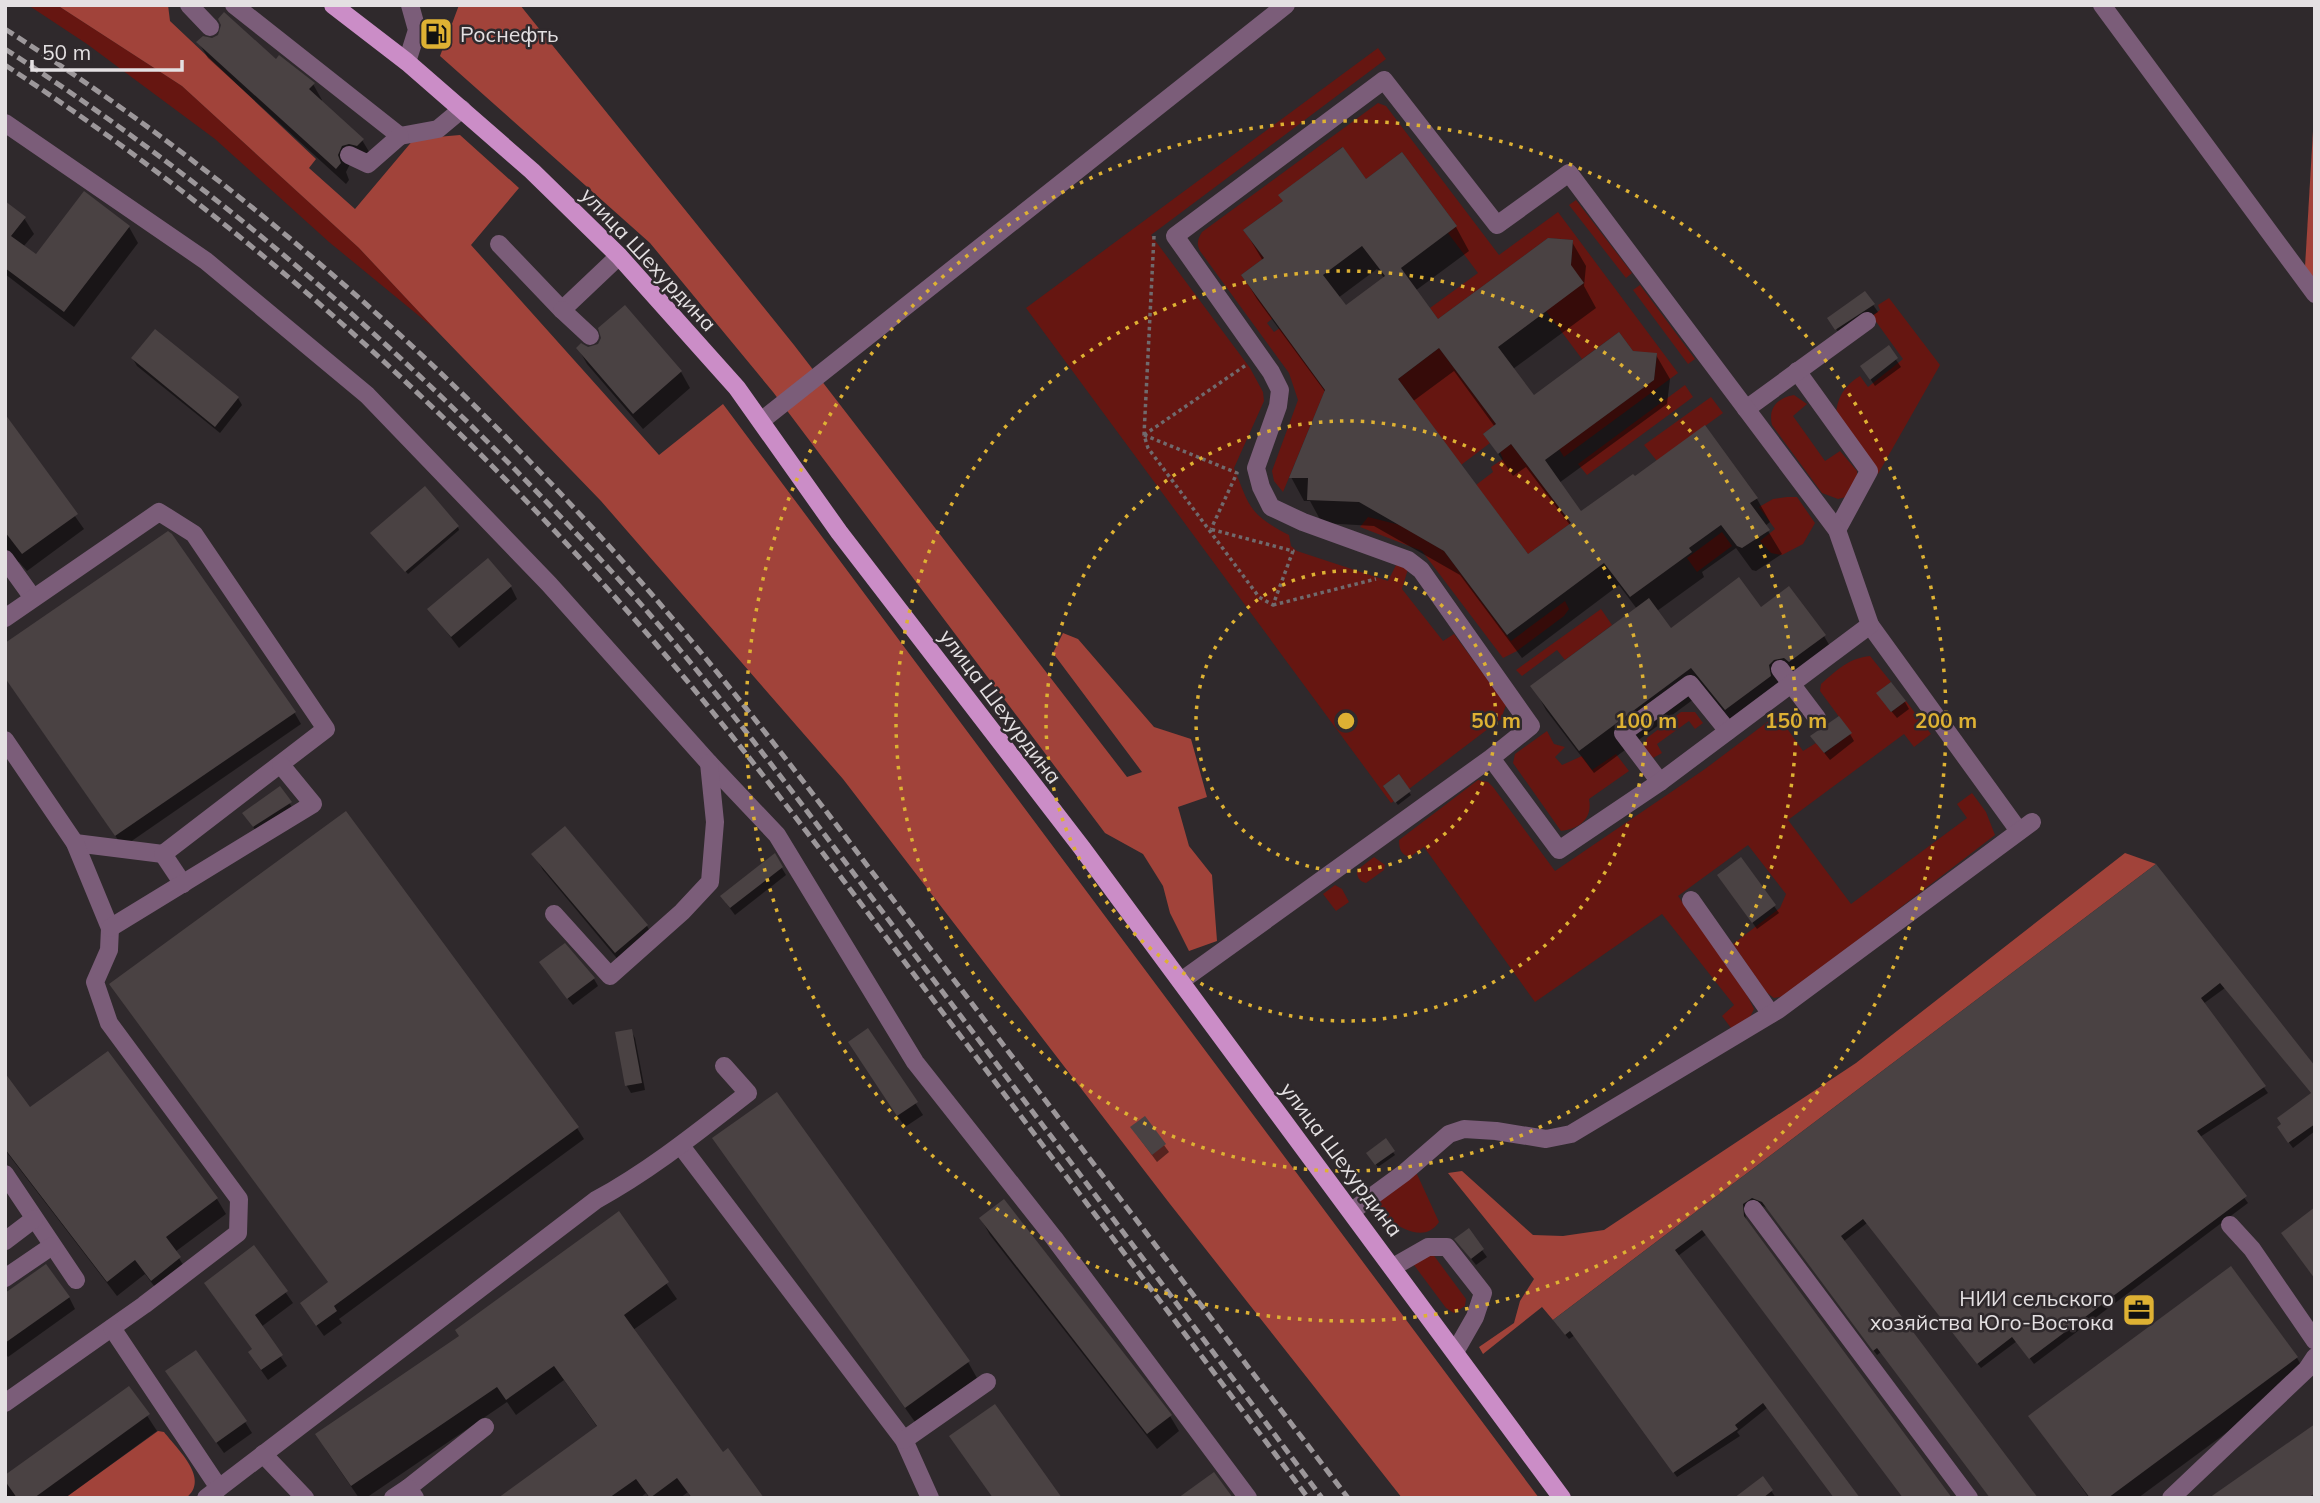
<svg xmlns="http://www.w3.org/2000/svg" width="2320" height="1503" viewBox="0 0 2320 1503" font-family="Mulish,sans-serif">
<rect width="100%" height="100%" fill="#2f292c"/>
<g fill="#661611">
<polygon points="28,5 57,5 182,86 359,248 435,329 329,242 215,139 87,44"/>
<path d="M 1378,48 L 1386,59 L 1151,235 L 1250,368 L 1263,392 L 1264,401 L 1234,468 C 1250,508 1249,514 1289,535 L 1291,546 L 1297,551 L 1388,581 L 1396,565 L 1408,569 L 1402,589 L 1443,641 L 1454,634 L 1506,705 L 1501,719 L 1409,789 L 1399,774 L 1383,786 L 1394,801 L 1391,803 L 1026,308 Z"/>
<path d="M 1378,103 L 1386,106 L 1499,255 L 1558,212 L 1678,373 L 1564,457 L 1559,449 L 1654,380 L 1657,354 L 1633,351 L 1619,332 L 1582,359 L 1546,311 L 1571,265 L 1573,240 L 1548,238 L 1438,319 L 1430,308 L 1478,273 L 1448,233 L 1457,226 L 1402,152 L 1366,179 L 1342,147 L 1279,195 L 1283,201 L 1243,230 L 1264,258 L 1241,275 L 1273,318 L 1267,323 L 1274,332 L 1280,328 L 1325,390 L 1283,492 L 1274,481 L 1272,471 L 1298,400 L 1289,373 L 1200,251 C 1196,243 1198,239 1202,232 Z"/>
<polygon points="1576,200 1632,273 1626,278 1569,205"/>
<polygon points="1640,285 1695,359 1688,364 1633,290"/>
<path d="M 1889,298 L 1940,365 L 1878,474 L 1836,417 C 1836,398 1845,385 1860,376 L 1868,387 L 1903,359 L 1872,316 L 1880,310 L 1878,305 Z"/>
<polygon points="1439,348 1496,424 1483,434 1490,443 1461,465 1398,379"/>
<polygon points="1685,385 1693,397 1587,475 1578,464"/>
<path d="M 1794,395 L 1807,404 L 1793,416 L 1825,461 L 1840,451 L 1857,471 L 1857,479 L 1846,497 L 1838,499 L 1822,493 L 1772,425 C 1768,408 1777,398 1794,395 Z"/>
<polygon points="1711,397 1723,413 1657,461 1644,445"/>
<polygon points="1511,444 1571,523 1528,554 1476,485 1493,472 1491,467 1503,459 1500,452"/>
<polygon points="1787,497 1797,497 1815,523 1803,544 1782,555 1771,553 1760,541 1775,529 1759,507 1773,499"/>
<polygon points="1368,517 1400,525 1444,551 1511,641 1565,601 1569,609 1564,616 1517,651 1503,658 1422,551 1360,527"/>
<polygon points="1722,532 1732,546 1697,572 1687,558"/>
<polygon points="1601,609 1612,625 1565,660 1557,650 1522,676 1516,670"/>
<path d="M 1870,656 L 1891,682 L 1877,693 L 1891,712 L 1906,701 L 1931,734 L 1914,747 L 1904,734 L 1788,820 L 1851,904 L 1967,818 L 1957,804 L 1972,793 L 1986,812 L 1995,835 L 1785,996 L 1774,998 L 1766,992 L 1733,944 L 1780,908 L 1786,894 L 1748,845 L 1678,896 L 1744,989 L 1754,1009 L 1748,1021 L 1731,1028 L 1722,1016 L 1734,1005 L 1662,914 L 1535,1002 L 1424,847 L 1410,857 C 1401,855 1399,849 1399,840 L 1478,780 L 1488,782 L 1493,787 L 1555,871 L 1705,769 L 1774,717 L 1781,720 L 1803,751 L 1816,743 L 1825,753 L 1851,733 L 1820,691 L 1821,684 C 1837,670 1849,658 1870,656 Z"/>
<polygon points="1681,712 1695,712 1703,723 1695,729 1689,721 1657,744 1662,753 1653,758 1644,748 1647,738"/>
<path d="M 1547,731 L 1554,744 L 1565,747 L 1555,757 L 1562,765 L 1582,756 L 1592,770 L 1616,754 L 1629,771 L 1589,799 C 1593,819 1579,829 1561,831 L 1513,763 L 1515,754 Z"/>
<path d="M 1374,857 L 1385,865 L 1384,870 L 1366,883 C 1359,881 1357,878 1357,870 Z"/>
<polygon points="1335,885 1342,889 1349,902 1336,911 1323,894"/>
<path d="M 1416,1172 L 1439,1222 C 1421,1249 1387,1218 1370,1206 Z"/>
<polygon points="1432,1253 1466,1299 1465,1306 1454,1313 1446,1308 1414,1265 1415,1260"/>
</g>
<g fill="#a1433a">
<polygon points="57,5 168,5 170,21 316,159 309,168 355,209 414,139 460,135 519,188 471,245 659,455 723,404 1539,1498 1402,1498 1170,1204 843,779 601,501 435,329 359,248 182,86"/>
<polygon points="459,5 520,5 794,345 1127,777 1142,772 1053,653 1063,633 1078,639 1154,727 1191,739 1207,797 1178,807 1189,846 1212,875 1217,941 1189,951 1170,913 1163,886 1143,854 1105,833 773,392 650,243 440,56"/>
<polygon points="2315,97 2315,299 2304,284"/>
<polygon points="2125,853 2156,864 1553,1320 1542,1307 1483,1354 1479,1347 1514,1323 1520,1301 1534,1279 1448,1173 1462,1171 1533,1235 1563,1236 1604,1230 1856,1063"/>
<path d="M 158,1431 L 164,1432 C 177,1449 211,1479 186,1498 L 65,1498 Z"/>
</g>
<g fill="#0007" fill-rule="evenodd">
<polygon points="199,43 276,61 313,84 322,100 321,102 362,140 371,155 351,162 346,172 349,180 346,184 208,58"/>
<path d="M 1402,154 L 1456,227 L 1469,251 L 1415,291 L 1438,322 L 1572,242 L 1586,266 L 1584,286 L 1596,308 L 1513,369 L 1534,397 L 1632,352 L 1656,355 L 1670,379 L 1667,404 L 1559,483 L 1581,513 L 1757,499 L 1770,522 L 1765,526 L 1782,554 L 1756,571 L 1752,570 L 1736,548 L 1702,572 L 1704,577 L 1657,611 L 1671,630 L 1761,610 L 1789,589 L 1824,636 L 1838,660 L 1740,732 L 1706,690 L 1594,773 L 1546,710 L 1533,686 L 1637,609 L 1619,585 L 1522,658 L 1460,575 L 1374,526 L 1322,523 L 1310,501 L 1304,501 L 1291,477 L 1326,393 L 1257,299 L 1243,276 L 1263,261 L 1245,231 L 1366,181 ZM 1377,269 L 1385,279 L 1346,308 L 1338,298 ZM 1454,371 L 1495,427 L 1485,434 L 1513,476 L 1526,467 L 1570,525 L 1527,556 L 1412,402 Z"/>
<polygon points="5,203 24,218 34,234 23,247 36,257 129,227 138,243 74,327 5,274"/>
<polygon points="1865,293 1878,312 1841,336 1834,326"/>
<polygon points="625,308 681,372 690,388 643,429 587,364 578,348 588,349 599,346"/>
<polygon points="1888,348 1901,367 1875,386 1867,374"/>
<polygon points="133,359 238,398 242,405 220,433 137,366"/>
<polygon points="5,417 84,529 27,571 19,562 5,566"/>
<polygon points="458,527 459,530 408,574 374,536"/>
<polygon points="511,587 517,599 459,648 429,609"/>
<polygon points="5,677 294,712 301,724 123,847"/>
<polygon points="1883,701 1905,702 1909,709 1897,718"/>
<polygon points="1850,734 1854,741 1830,760 1817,744"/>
<polygon points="1399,777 1411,795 1398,805 1385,787"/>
<polygon points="280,789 294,810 258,834 249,821"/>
<polygon points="565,829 647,926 656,942 625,968 543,870 534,855"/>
<polygon points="774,855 786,875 735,915 726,903"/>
<polygon points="2155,866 2315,1068 2315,1131 2293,1148 2282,1133 2312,1094 2225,988 2203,1004 2268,1093 2200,1137 2248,1203 2034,1364 2017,1341 1981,1368 1867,1223 1843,1242 1881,1352 1877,1355 1767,1208 1756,1203 1745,1210 1746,1222 1707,1234 1678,1256 1767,1408 1737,1432 1740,1436 1677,1477 1575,1335 1569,1339 1558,1326"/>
<polygon points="1724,883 1774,906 1779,913 1757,929"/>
<polygon points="545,970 594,979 598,986 573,1005"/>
<polygon points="111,985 577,1128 584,1139 339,1319 342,1323 324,1336 309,1315 329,1283"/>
<polygon points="868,1030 923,1115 905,1127 857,1054"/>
<polygon points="631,1031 635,1038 645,1090 631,1093 627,1086 617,1034"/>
<polygon points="108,1053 217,1199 226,1214 175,1252 189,1274 161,1295 145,1274 117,1296 5,1150 5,1076 30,1109"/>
<polygon points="1145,1119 1169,1152 1157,1162 1137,1135"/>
<polygon points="714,1139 968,1362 977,1378 915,1422"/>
<polygon points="1385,1141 1395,1155 1378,1167 1368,1154"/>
<polygon points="618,1214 677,1299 633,1330 723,1454 761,1498 691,1498 688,1492 680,1498 649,1498 646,1493 640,1498 501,1498 598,1428 564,1380 516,1415 507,1402 366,1498 359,1498 326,1450 461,1337"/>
<polygon points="981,1219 1170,1416 1179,1431 1157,1449 990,1235"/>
<polygon points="1468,1231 1487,1257 1476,1265 1461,1246"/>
<polygon points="254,1248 293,1303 261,1327 287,1366 268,1380 256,1363 253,1350 206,1283"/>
<polygon points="5,1295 69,1297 75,1309 8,1357 5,1353"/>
<polygon points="2297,1358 2306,1374 2138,1498 2089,1498 2031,1416"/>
<polygon points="174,1383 245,1422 252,1433 224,1453"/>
<polygon points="129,1388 157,1431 65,1498 5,1498 5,1478"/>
<polygon points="1763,1479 1776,1498 1737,1498"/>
</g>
<g fill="#4a4243" fill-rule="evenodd">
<polygon points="224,12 276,59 279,55 315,83 309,89 364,139 357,146 349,144 342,146 338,155 341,163 336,169 196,42 203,36 212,38 218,35 221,25 218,19"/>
<path d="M 1343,147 L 1366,179 L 1402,152 L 1457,226 L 1401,268 L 1438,319 L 1548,238 L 1573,240 L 1571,265 L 1584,283 L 1498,347 L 1534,395 L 1619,332 L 1633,351 L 1657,353 L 1654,380 L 1545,460 L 1581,511 L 1633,474 L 1635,476 L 1705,425 L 1758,498 L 1750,503 L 1770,530 L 1742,548 L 1737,546 L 1721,525 L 1689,548 L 1692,552 L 1630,597 L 1604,563 L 1507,635 L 1444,551 L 1359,502 L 1307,500 L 1308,478 L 1289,478 L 1325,390 L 1241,275 L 1264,258 L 1243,230 L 1283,201 L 1278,195 ZM 1362,246 L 1385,276 L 1346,305 L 1323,275 ZM 1439,348 L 1496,424 L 1483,434 L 1498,454 L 1511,444 L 1571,523 L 1528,554 L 1398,379 Z"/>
<polygon points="84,191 130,226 64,312 5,268 5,201 26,217 11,236 36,254"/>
<polygon points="1865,291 1875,304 1835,330 1827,318"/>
<polygon points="625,305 682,371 633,414 576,348 581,343 588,347 598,344 601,338 598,328"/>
<polygon points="155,329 239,397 215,427 131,358"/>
<polygon points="1889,345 1898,358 1870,380 1860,366"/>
<polygon points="5,414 78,514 22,554 5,532"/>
<polygon points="425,486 459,526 405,572 370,533"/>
<polygon points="168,531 172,534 296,712 115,836 5,678 5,643"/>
<polygon points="488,558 512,586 451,637 427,609"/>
<polygon points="1739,577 1761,607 1789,586 1826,635 1789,662 1784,658 1774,660 1769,665 1771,676 1725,710 1691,668 1579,751 1530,686 1649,598 1671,628"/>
<polygon points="1891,682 1906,701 1891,712 1876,693"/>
<polygon points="1839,716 1852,733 1824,753 1810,736"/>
<polygon points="1399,774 1411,791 1395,803 1383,786"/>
<polygon points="280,786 292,802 253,827 242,813"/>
<polygon points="346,811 579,1127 334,1306 337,1311 316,1326 300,1303 328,1282 109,984"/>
<polygon points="565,826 648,925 615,953 531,854"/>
<polygon points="775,853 783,867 730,908 720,896"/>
<polygon points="1741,857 1776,905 1752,923 1717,875"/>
<polygon points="2156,864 2315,1066 2315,1124 2288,1143 2277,1127 2281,1124 2277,1118 2311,1093 2220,983 2201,998 2266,1086 2197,1131 2247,1196 2029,1359 2012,1337 1977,1364 1863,1219 1841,1236 2038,1498 1990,1498 1877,1348 1873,1351 1762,1202 1752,1198 1743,1204 1744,1216 1952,1498 1903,1498 1702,1230 1675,1250 1860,1498 1834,1498 1763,1403 1735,1425 1738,1429 1673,1473 1570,1331 1565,1335 1553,1320"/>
<polygon points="565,943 595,978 567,999 539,962"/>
<polygon points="868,1028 918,1102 897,1116 848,1042"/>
<polygon points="632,1029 642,1083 625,1086 615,1032"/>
<polygon points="108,1051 218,1198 166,1237 181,1257 151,1281 135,1260 107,1282 5,1149 5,1073 30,1107"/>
<polygon points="777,1092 970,1361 905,1408 712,1138"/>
<polygon points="1145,1116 1166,1144 1152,1155 1130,1127"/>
<polygon points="1386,1138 1395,1151 1375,1165 1366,1153"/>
<polygon points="1004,1199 1172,1415 1147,1434 979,1218"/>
<polygon points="2315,1207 2315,1279 2281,1233"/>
<polygon points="619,1211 669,1282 624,1315 723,1452 728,1448 764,1498 692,1498 677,1478 650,1498 636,1479 609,1498 498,1498 597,1426 554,1366 506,1400 497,1387 351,1486 315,1434 459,1336 455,1330"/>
<polygon points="1469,1228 1484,1249 1471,1259 1454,1239"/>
<polygon points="254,1245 288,1291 255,1315 283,1355 261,1370 248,1352 252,1349 204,1283"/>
<polygon points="46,1264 70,1297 5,1343 5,1293"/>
<polygon points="2231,1266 2298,1357 2108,1498 2090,1498 2028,1416"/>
<polygon points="196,1350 247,1421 216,1443 165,1371"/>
<polygon points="129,1386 150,1414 34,1498 17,1498 5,1481 5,1475"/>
<polygon points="995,1404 1062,1498 993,1498 949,1436"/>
<polygon points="2315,1424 2315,1493 2308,1498 2209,1498"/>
<polygon points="1214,1472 1233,1498 1178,1498"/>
<polygon points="1763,1476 1773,1490 1763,1498 1734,1498"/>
</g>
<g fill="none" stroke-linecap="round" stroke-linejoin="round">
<g stroke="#706a6d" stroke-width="3.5" stroke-dasharray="3.5 3.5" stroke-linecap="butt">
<polyline points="1154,236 1144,435 1148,448 1259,597 1273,605 1293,551 1210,529"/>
<polyline points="1144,435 1237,473 1211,529"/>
<polyline points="1144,435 1246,365"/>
<polyline points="1273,605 1376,579"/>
</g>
<g stroke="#7b5d79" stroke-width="18">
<polyline points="189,5 210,27"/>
<polyline points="234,5 400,136 438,129 462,109"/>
<polyline points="2102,5 2315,294"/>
<polyline points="407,62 417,30 410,5"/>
<polyline points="5,123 206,261 367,395 549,584 709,763 777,835 915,1062 1054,1238 1248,1498"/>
<polyline points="349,155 368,164 400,136"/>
<polyline points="499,244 562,310 619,256"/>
<polyline points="562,310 590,336"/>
<polyline points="1797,371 1869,471 1837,530"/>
<polyline points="1746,409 1867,321"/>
<polyline points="761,421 1286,5"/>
<polyline points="5,559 33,598"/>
<polyline points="5,618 159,512 194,534 326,729 163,854 75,843"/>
<polyline points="1870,625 2019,831"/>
<polyline points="1780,669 1817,718"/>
<polyline points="5,740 75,843 110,928 109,950 95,982 109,1023 239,1199 238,1233 144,1305 5,1403"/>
<polyline points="1660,782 1623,733 1690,684 1728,731"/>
<polyline points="163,854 183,884"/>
<polyline points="1691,900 1771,1014"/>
<polyline points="554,914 610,976 682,912 710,882 715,822 709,763"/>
<polyline points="110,928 313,804 281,765"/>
<polyline points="1181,981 1491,758 1559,850 1660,782 1870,625 1837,530 1569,173 1497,225 1384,80 1175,236 1271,372 1280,390 1278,406 1256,468 1261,487 1271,507 1303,522 1408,560 1421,570 1531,726 1491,758"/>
<polyline points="681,1146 904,1440 930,1498"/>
<polyline points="5,1174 76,1280"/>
<polyline points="1753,1209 1969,1498"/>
<polyline points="1352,1211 1404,1173 1449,1134 1464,1129 1496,1131 1546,1139 1571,1134 1778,1010 2032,822"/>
<polyline points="2230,1225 2252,1249 2315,1341"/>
<polyline points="5,1241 34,1219"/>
<polyline points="1393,1267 1428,1247 1447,1247 1483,1293 1475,1317 1455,1352"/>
<polyline points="5,1278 52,1246"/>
<polyline points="112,1328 219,1488"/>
<polyline points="904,1440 987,1382"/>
<polyline points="263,1454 305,1498"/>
<polyline points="408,1488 485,1427"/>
<path d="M 206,1498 L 596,1200 C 651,1170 699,1131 748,1093 L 724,1066"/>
<polyline points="393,1498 408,1488 415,1498"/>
<polyline points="2171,1498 2307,1369 2315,1357"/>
</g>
<polyline stroke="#cb8dc7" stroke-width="18" points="333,5 407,62 532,171 619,256 737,388 839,532 1082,848 1562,1498"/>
<g stroke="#9c979a" stroke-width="5" stroke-dasharray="10 5" stroke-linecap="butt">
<path d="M 5,29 C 242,181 456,371 641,582 C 756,713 858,855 964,993 C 1092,1162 1220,1330 1348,1498"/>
<path d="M 5,49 C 238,199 446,387 631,593 C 734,709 825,836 918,959 C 1053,1139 1188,1318 1322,1498"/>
<path d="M 5,65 C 234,215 442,401 622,605 C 733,730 831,864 931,997 C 1057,1164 1183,1331 1308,1498"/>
</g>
</g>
<g fill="none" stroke="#deb133" stroke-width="3.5" stroke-dasharray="3.5 7">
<circle cx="1346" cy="721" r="150"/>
<circle cx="1346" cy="721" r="300"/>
<circle cx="1346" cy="721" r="450"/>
<circle cx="1346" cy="721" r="600"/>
</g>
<defs>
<symbol id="fuel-square" viewBox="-11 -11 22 22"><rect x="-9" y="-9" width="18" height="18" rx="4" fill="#deb133" stroke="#2f292c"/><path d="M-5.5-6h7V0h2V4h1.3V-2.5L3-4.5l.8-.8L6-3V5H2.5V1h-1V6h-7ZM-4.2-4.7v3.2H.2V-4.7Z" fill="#111"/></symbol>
<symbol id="office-square" viewBox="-11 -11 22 22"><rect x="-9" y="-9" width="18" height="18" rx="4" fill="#deb133" stroke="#2f292c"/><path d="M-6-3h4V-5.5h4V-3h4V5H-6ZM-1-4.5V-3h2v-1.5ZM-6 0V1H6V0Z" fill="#111"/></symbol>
</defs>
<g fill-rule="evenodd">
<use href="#fuel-square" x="417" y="15" width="38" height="38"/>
<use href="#office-square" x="2120" y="1291" width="38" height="38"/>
</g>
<g text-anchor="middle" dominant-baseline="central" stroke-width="5" stroke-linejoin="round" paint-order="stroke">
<g font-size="21" fill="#e4e0e2" stroke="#2f292c" text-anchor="start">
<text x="460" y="34">Роснефть</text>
<text x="2114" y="1298" text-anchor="end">НИИ сельского<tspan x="2114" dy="24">хозяйства Юго-Востока</tspan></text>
</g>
<g font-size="21" fill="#e4e0e2" stroke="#2f292c">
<text transform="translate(649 259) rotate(47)">улица Шехурдина</text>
<text transform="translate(1001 706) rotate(53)">улица Шехурдина</text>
<text transform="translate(1342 1159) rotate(53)">улица Шехурдина</text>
</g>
</g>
<circle cx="1346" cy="721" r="10" fill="#deb133" stroke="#2f292c" stroke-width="3.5"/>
<g font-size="21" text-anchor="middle" font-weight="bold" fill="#deb133" stroke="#2f292c" stroke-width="5" stroke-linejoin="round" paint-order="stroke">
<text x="1496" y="728">50 m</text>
<text x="1646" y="728">100 m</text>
<text x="1796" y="728">150 m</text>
<text x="1946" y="728">200 m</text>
</g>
<rect width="2320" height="1503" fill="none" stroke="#e4e0e2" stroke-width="14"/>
<path d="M32 60v10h150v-10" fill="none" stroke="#e4e0e2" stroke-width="3.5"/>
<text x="42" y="60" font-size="21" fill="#e4e0e2" stroke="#2f292c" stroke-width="5" paint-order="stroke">50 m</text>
</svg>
